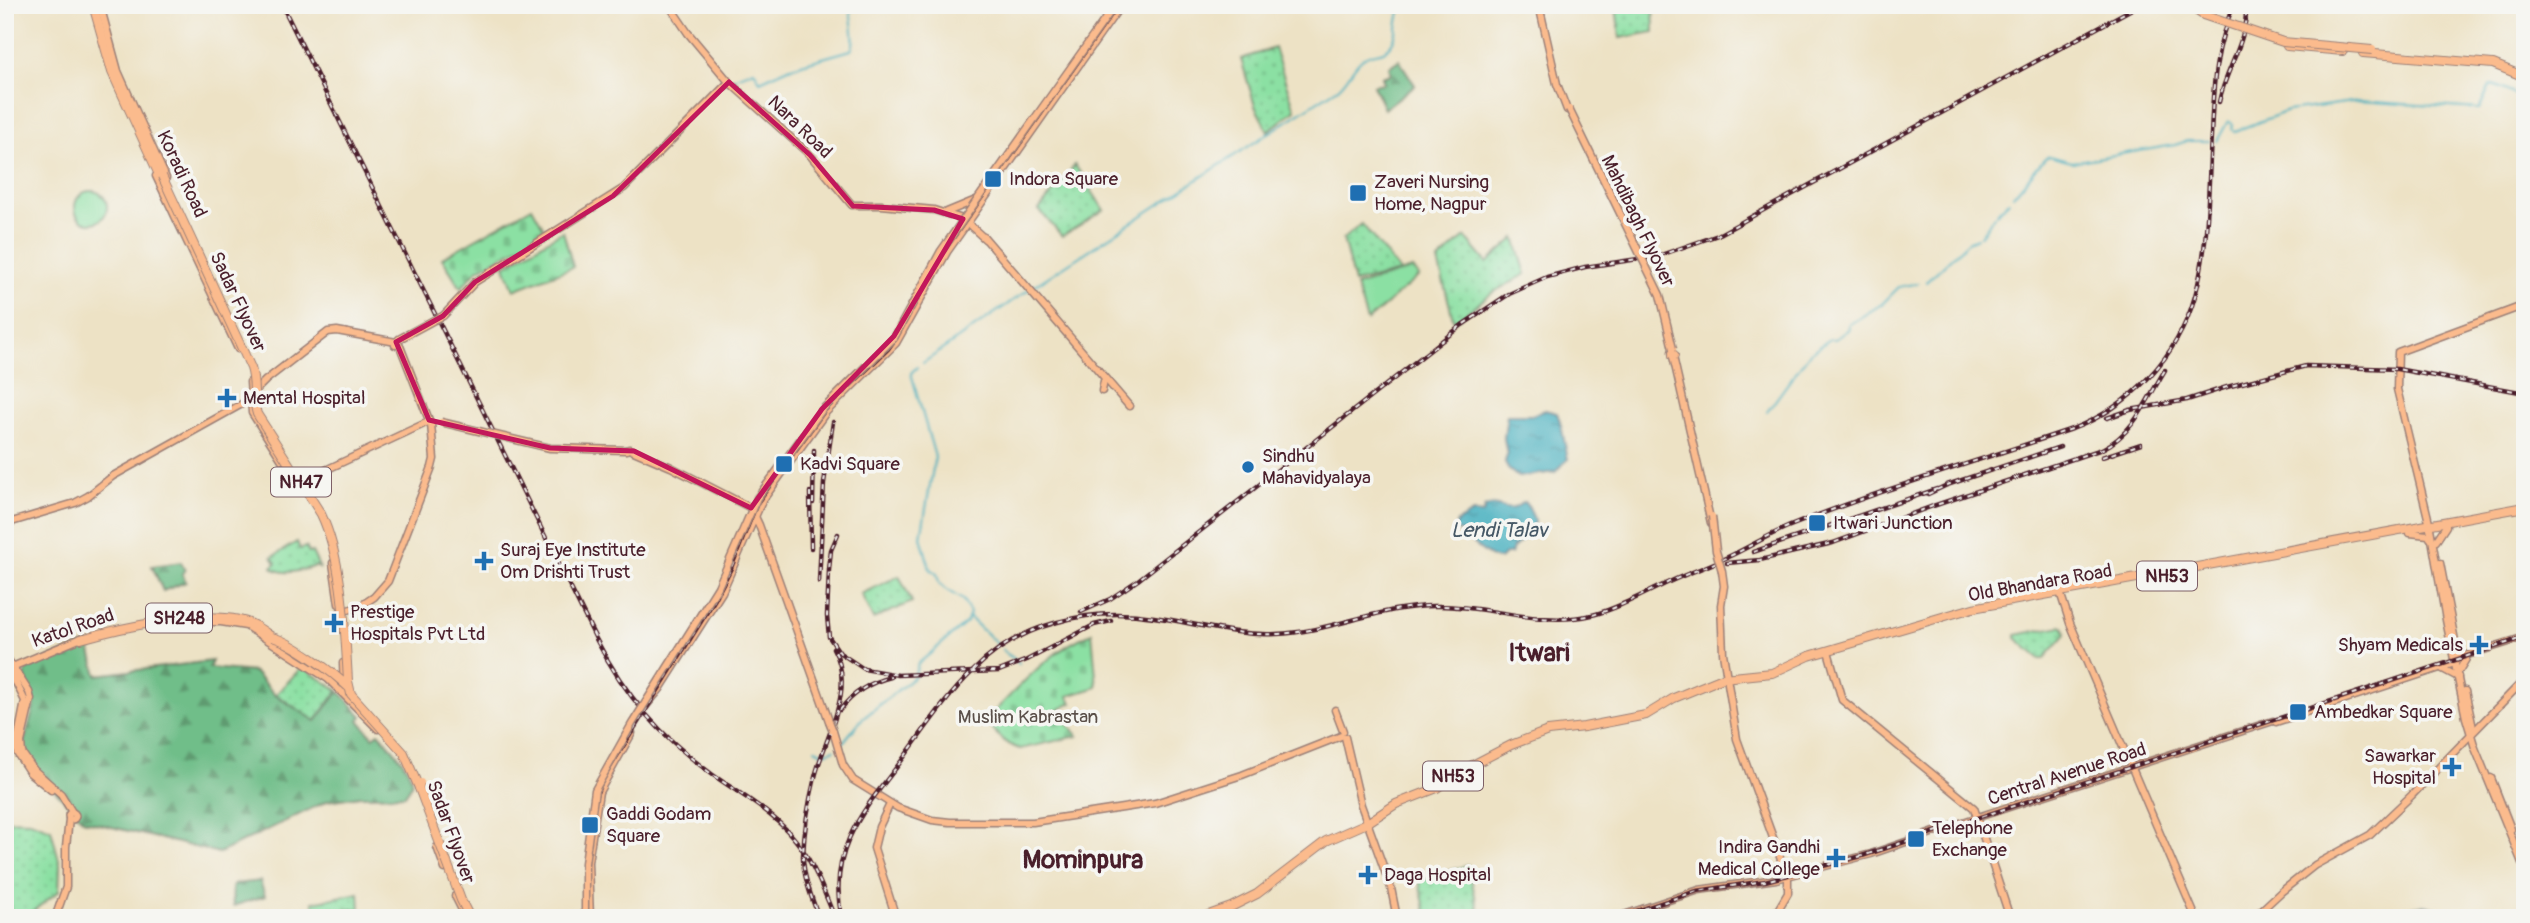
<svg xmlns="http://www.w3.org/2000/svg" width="2530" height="923" viewBox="0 0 2530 923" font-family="Pangolin,sans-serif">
<defs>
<pattern id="grass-dots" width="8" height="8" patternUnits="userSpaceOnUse" patternTransform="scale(1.75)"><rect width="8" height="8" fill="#8be0a3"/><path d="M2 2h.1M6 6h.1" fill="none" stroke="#79c08c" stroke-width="1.8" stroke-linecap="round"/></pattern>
<pattern id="forest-firs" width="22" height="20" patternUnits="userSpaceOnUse" patternTransform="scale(1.75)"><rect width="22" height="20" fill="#70be89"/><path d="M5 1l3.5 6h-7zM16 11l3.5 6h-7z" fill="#5e9a70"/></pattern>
<pattern id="cemetery-stones" width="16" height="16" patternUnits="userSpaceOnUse" patternTransform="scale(1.75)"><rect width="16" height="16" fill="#8be0a3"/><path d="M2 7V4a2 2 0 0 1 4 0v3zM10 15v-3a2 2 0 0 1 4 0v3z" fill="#79c08c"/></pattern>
<pattern id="water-ripples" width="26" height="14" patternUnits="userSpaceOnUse" patternTransform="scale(1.75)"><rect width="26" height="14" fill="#40adbe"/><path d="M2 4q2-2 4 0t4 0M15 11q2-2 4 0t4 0" fill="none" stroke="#388c9b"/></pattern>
</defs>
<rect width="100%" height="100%" fill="#f6f6f2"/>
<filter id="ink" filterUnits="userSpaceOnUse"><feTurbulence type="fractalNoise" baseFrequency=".0143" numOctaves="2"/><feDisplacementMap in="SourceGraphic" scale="14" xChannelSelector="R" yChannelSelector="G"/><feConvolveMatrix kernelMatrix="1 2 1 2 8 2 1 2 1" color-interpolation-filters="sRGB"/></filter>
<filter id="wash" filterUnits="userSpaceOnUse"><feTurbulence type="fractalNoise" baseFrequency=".00686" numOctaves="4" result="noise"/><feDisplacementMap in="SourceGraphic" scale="28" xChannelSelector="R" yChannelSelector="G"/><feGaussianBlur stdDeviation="1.57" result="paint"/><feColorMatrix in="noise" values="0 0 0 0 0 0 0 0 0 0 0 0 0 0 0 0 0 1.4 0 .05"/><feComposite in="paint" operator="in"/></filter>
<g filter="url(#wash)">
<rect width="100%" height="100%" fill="#ede2c5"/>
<g fill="url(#grass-dots)" stroke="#6a8067" stroke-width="2">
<polygon points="1653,5 1654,32 1620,38 1616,7"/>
<polygon points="1274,48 1295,110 1268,131 1255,106 1241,59"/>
<polygon points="1075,165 1104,210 1062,236 1039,210"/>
<polygon points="1362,224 1400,272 1354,283 1343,239"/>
<polygon points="1465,237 1487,263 1515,238 1526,274 1492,293 1454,322 1438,261"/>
<path d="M 297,542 L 300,549 L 306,547 L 309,553 L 312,552 L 320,569 L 316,566 C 304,570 282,577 272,567 L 276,563 L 272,557 Z"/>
<polygon points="899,576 912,602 873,619 861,594"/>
<polygon points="2061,626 2064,628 2066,634 2044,659 2040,659 2016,638 2016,635"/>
<polygon points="302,667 338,690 315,722 276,694"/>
<polygon points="5,820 30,821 51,829 60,864 59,891 24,918 5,918"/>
<polygon points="1468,865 1480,918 1427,918 1419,881"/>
<polygon points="359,893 360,909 314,912 313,902"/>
</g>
<g fill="url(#forest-firs)" stroke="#5d6e5a" stroke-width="2">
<polygon points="1399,60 1415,85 1384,109 1373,85 1384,83 1382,77 1391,74 1389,67"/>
<polygon points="181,562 185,571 182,573 186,582 163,591 152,566"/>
<path d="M 89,643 L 97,675 L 212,661 L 209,668 L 254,672 L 275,695 L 316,721 L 339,691 L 362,716 L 359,720 L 373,737 L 379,733 C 388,743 415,771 411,785 C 410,789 407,791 405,795 L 360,796 L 327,801 L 219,853 L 83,820 L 34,768 L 23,746 L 35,703 L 25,676 L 26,670 L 52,657 Z"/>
<polygon points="260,881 265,896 233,906 232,887 235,884"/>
</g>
<g fill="url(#cemetery-stones)" stroke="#6a8067" stroke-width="2">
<polygon points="532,207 546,232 477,270 461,288 442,258"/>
<polygon points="563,231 573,267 514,290 505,266"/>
<path d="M 1092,633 L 1097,687 L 1068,696 L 1072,703 L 1056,711 L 1078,736 L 1020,749 C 1004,744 995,733 986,720 C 1018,688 1049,650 1092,633 Z"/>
</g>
<g fill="#8be0a3" stroke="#6a8067" stroke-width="2">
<circle cx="91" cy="207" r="16"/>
<polygon points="1412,269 1419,276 1367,321 1356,286"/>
</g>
<g fill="url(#water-ripples)" stroke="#456674" stroke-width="2">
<path d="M 1545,410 L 1557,413 C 1563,428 1564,443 1568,459 L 1555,472 L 1518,477 L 1508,469 L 1505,462 L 1507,455 L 1504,438 L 1507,415 L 1532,415 Z"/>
<path d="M 1524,502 L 1529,508 L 1535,521 L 1528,530 L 1523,531 L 1525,537 L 1513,548 L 1511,554 L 1505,554 L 1500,559 C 1489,559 1471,543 1467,533 L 1457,531 L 1455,529 L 1457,522 L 1473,513 L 1483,514 L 1485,507 C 1497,502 1504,511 1514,508 C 1517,507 1520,504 1524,502 Z"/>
<polygon points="2423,905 2472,918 2431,918 2424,915 2407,918 2376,918 2389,912"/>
</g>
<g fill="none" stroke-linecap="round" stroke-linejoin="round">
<g stroke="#40adbe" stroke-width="2">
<path d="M 734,78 L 754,70 L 760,81 L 791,67 L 851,50 C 857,41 850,18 850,5"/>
<polyline points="2217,141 2228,121 2233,124 2232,129 2235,131 2288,111 2359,101 2479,109 2490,86 2493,85 2525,99"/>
<polyline points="2013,196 2045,158 2049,156 2072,162 2175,145 2187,141 2209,141"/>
<polyline points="1996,214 2009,201"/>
<polyline points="1980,236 1994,216"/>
<polyline points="1926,282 1968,242 1977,238"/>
<path d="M 923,363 L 1034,286 L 1338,88 C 1349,79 1353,65 1363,58 C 1373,50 1385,56 1392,43 C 1399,32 1396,17 1403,5"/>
<polyline points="1767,412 1809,354 1830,339 1835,339 1849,329 1848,325 1882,304 1899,287 1918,283"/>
<polyline points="970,618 997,644"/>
<path d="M 1002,649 C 1007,657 1015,656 1019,664"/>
<polyline points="840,746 861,720 914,677 918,664 967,622 970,613 963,600 945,589 939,583 937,574 930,569 921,537 935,457 911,373 917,367"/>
<polyline points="815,749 823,753 835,749"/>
</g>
</g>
</g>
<g filter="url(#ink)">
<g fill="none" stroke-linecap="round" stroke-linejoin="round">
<defs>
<g id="major">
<polyline points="100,5 118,71 166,178"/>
<polyline points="669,5 688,33 729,82 810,155 852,205 881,205 934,210 963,219 985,239"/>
<polyline points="1539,5 1557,84 1567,110"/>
<polyline points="156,176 238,349"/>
<polyline points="947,212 976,200"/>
<polyline points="984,237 1129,406"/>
<polyline points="2525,305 2398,352 2397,389 2429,522 2446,620 2466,718 2475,748 2525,870"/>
<polyline points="443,316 475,282 624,188 729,82"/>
<polyline points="395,345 399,339 434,320"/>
<polyline points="1672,352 1711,523"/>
<polyline points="250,382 252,413 282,460"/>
<polyline points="1102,391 1104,381"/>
<polyline points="626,450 629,449 671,467 751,508 759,525 829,721"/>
<polyline points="302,481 426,423"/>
<polyline points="5,524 75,503 88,496 113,476 242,404 266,380 328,332 337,331 396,342 400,346 429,420"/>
<polyline points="2410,533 2428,535 2431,539"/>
<polyline points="2436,541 2446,526"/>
<polyline points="333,563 339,604"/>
<polyline points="2440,563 2458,656"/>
<polyline points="1722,571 1724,586 1721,605 1723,653 1737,739 1788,879 1788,893 1773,918"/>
<polyline points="2060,592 2070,623 2196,918"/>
<polyline points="340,612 359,607 374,597 388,581 432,467 434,459 431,424"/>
<polyline points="184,622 221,622 246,626 328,679 378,729"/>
<polyline points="1828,651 1842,700 1974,808 2010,918"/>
<polyline points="5,655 29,692 31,699 21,742 22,753 34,770 61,794 72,812"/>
<polyline points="2458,658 2525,637"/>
<polyline points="343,663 344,693"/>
<polyline points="8,666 25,701 17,742 17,753 30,773 51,790"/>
<polyline points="2441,668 2458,677"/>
<polyline points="2460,669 2466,659"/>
<polyline points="5,670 84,637"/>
<polyline points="5,676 16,682"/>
<polyline points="2465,691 2473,728"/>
<polyline points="645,707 660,689 722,592 762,501 826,412 896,343 947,252 1121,5"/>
<polyline points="1335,710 1343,731"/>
<polyline points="2276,722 2455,663 2457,660"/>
<polyline points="833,731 843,765 853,780 898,808 932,820 950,822 1033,822 1155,803 1242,775 1341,736"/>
<polyline points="1345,737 1361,805 1391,888 1397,918"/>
<polyline points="2491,778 2511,829"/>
<polyline points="890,804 879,827 874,848 896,918"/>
<circle cx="72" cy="816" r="3.5"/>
<polyline points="1965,824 1979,832"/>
<polyline points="437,847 445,869"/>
<polyline points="455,896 466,918"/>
<polyline points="55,918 66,887 66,847 69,819"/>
<polyline points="590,918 588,862 599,792 632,733 631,730"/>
<polyline points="1615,918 1699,890 1776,879 1871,854 1975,818 2273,721"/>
<polyline points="2253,918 2281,892 2315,865 2370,835 2412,795 2525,679"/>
</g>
<g id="highway">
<polyline points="93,5 112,72 160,177"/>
<polyline points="2287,46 2343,51"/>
<polyline points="2363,53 2493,64 2525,77"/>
<polyline points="1673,355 1674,355"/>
<path d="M 81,639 C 123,627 197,611 239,620 C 252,622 262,630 272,637"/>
<polyline points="1200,918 1231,907 1257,894 1326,841 1367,823 1396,804 1437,788 1457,773 1511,745 1548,731 1584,727 1646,715 1674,698 1723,678 1772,673 1809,656 1973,608 2525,507"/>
</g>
</defs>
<use href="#major" stroke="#9c8078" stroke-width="9"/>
<use href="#highway" stroke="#9c8078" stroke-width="10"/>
<use href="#major" stroke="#fbbb8d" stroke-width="6"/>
<use href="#highway" stroke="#fbbb8d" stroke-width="8"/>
<defs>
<g id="rail">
<path d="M 282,5 L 596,639 C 626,697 660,736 713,775 C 740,794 772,812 793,837 C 813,860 823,890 835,918"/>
<path d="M 2219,102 C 2226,68 2248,41 2246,5"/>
<polyline points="2107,418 2130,410 2187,400 2227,387 2306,366 2397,369 2525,393"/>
<polyline points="2102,457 2141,444"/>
<polyline points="810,492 811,548"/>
<polyline points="1928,494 1947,485 2060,447"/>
<polyline points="813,503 814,450"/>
<polyline points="838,534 831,550 829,570 827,616 829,637 840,653 864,669 898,675 999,671 1027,660 1094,625 1111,621"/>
<polyline points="1753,552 1937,489"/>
<path d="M 1727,563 L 1760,560 L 1833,543 L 1933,506 L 2102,449 C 2135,433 2147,399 2165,370"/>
<polyline points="819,582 824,483 833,422"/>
<polyline points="1081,612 1110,599 1138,580 1462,325 1509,294 1547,277 1585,267 1658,256 1718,235 2139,5"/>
<path d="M 840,710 C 853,693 870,682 891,677"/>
<polyline points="587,918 586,880 588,842 593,803 602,780 715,599 731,568 757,503 825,410 888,349 896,338 941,255 1118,5"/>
<path d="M 819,918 C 812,898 803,877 803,856 C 804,830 809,801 815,777 C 825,736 857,689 833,648"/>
<path d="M 842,918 C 827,855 860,814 896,768 C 921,735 944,699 973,671 C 1020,623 1089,607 1154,617 C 1195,623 1234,636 1276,634 C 1332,632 1384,604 1440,606 C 1491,606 1540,627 1592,615 C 1617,609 1641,595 1665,584 C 1687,573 1710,566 1732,555 C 1751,546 1770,534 1790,526 C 1882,489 1978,461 2072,429 C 2130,407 2178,357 2195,296 C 2209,246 2208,188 2211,136 C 2213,91 2214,47 2234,5"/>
<polyline points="1616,918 1697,891 1765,881 1862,856 2525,637"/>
</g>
</defs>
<use href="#rail" stroke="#4a1f2b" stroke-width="4.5"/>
<use href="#rail" stroke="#f6f6f2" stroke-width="2" stroke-dasharray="5" stroke-linecap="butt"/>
<defs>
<g id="major-bridge">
<polyline points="1569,109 1660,295 1673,349"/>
<polyline points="434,320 443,316"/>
<polyline points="441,422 550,448 626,450"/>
<polyline points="1712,516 1716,551 1722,571"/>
<polyline points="829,721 833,731"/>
<polyline points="585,918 585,863 595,790 632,724 718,587 757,498 822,410 894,338 941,251 1115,5"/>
</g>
<g id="highway-bridge">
<polyline points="2188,5 2203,15 2283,42 2372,50"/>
<path d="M 162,176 L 251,368 C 256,383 252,399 257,414 L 321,514 C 343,560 345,630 348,681 L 351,694 L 404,753 L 419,788"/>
<path d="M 272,637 C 292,642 334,673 348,687"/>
<polyline points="420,783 419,788 461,900 470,918"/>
</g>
</defs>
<use href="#major-bridge" stroke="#9c8078" stroke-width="9" stroke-linecap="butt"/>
<use href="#highway-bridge" stroke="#9c8078" stroke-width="10" stroke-linecap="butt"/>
<use href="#major-bridge" stroke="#fbbb8d" stroke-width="6"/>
<use href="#highway-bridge" stroke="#fbbb8d" stroke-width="8"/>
</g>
</g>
<path fill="none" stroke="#c2185b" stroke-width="5" stroke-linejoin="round" d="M 729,82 L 810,155 L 853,206 L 934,210 L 963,219 L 894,336 L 822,409 L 751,508 L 634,451 L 550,448 L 429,420 L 396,342 L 443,316 L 475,282 L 613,196 Z"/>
<g fill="#1f6fb2" stroke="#f6f6f2" stroke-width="2.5">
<rect x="984" y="170" width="18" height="18" rx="3.5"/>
<rect x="1349" y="184" width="18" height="18" rx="3.5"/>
<path d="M223.5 387.5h7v7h7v7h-7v7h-7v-7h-7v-7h7z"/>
<rect x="775" y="455" width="18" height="18" rx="3.5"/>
<circle cx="1248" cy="467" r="7"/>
<rect x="1808" y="514" width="18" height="18" rx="3.5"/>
<path d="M480.5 550.5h7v7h7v7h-7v7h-7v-7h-7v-7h7z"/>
<path d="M330.5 612.5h7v7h7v7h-7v7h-7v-7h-7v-7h7z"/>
<path d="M2475.5 634.5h7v7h7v7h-7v7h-7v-7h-7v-7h7z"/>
<rect x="2289" y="703" width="18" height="18" rx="3.5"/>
<path d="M2448.5 756.5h7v7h7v7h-7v7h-7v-7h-7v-7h7z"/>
<rect x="581" y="816" width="18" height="18" rx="3.5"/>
<rect x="1907" y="830" width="18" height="18" rx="3.5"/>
<path d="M1832.5 847.5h7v7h7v7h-7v7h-7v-7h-7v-7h7z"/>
<path d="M1364.5 864.5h7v7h7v7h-7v7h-7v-7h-7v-7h7z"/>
</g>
<g text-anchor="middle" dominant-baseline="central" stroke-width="7" stroke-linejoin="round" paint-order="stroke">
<g fill="#f6f6f2" stroke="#7e6067" stroke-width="2">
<rect x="271" y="467.5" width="60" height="29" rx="5"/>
<rect x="2137" y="561.5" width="60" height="29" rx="5"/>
<rect x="146" y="603.5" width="66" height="29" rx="5"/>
<rect x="1423" y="761.5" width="60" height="29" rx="5"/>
</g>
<g font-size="18" font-weight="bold" fill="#4a1f2b">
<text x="301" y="482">NH47</text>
<text x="2167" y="576">NH53</text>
<text x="179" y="618">SH248</text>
<text x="1453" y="776">NH53</text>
</g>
<g font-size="19" fill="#4a1f2b" stroke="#f6f6f2">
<text transform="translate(800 127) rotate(44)">Nara Road</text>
<text transform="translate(182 174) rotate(65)">Koradi Road</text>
<text transform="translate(1638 221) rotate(64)">Mahdibagh Flyover</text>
<text transform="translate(238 302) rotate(65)">Sadar Flyover</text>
<text transform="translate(2040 583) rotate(-10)">Old Bhandara Road</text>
<text transform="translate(73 628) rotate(-19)">Katol Road</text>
<text transform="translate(2067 774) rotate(-18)">Central Avenue Road</text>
<text transform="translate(451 832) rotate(70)">Sadar Flyover</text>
</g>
<g font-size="19" fill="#4a1f2b" stroke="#f6f6f2" text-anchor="start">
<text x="1009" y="179">Indora Square</text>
<text x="1374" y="182">Zaveri Nursing<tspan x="1374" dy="22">Home, Nagpur</tspan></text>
<text x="243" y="398">Mental Hospital</text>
<text x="1262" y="456">Sindhu<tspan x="1262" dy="22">Mahavidyalaya</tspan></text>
<text x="800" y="464">Kadvi Square</text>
<text x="1833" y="523">Itwari Junction</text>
<text x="500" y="550">Suraj Eye Institute<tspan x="500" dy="22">Om Drishti Trust</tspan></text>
<text x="350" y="612">Prestige<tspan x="350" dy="22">Hospitals Pvt Ltd</tspan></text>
<text x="2463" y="645" text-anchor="end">Shyam Medicals</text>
<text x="2314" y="712">Ambedkar Square</text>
<text x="2436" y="756" text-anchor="end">Sawarkar<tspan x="2436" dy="22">Hospital</tspan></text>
<text x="606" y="814">Gaddi Godam<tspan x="606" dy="22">Square</tspan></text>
<text x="1932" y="828">Telephone<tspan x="1932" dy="22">Exchange</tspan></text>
<text x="1820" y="847" text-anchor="end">Indira Gandhi<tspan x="1820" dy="22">Medical College</tspan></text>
<text x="1384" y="875">Daga Hospital</text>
</g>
<g font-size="19" fill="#5a4f49" stroke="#f6f6f2">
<text x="1028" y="717">Muslim Kabrastan</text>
</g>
<g font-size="21" font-style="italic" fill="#465866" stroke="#f6f6f2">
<text x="1499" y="530">Lendi Talav</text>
</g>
<g font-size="26" font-weight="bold" fill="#4a1f2b" stroke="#f6f6f2">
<text x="1539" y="653">Itwari</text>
<text x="1083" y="860">Mominpura</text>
</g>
</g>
<rect width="2530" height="923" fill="none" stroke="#f6f6f2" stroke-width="28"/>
</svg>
